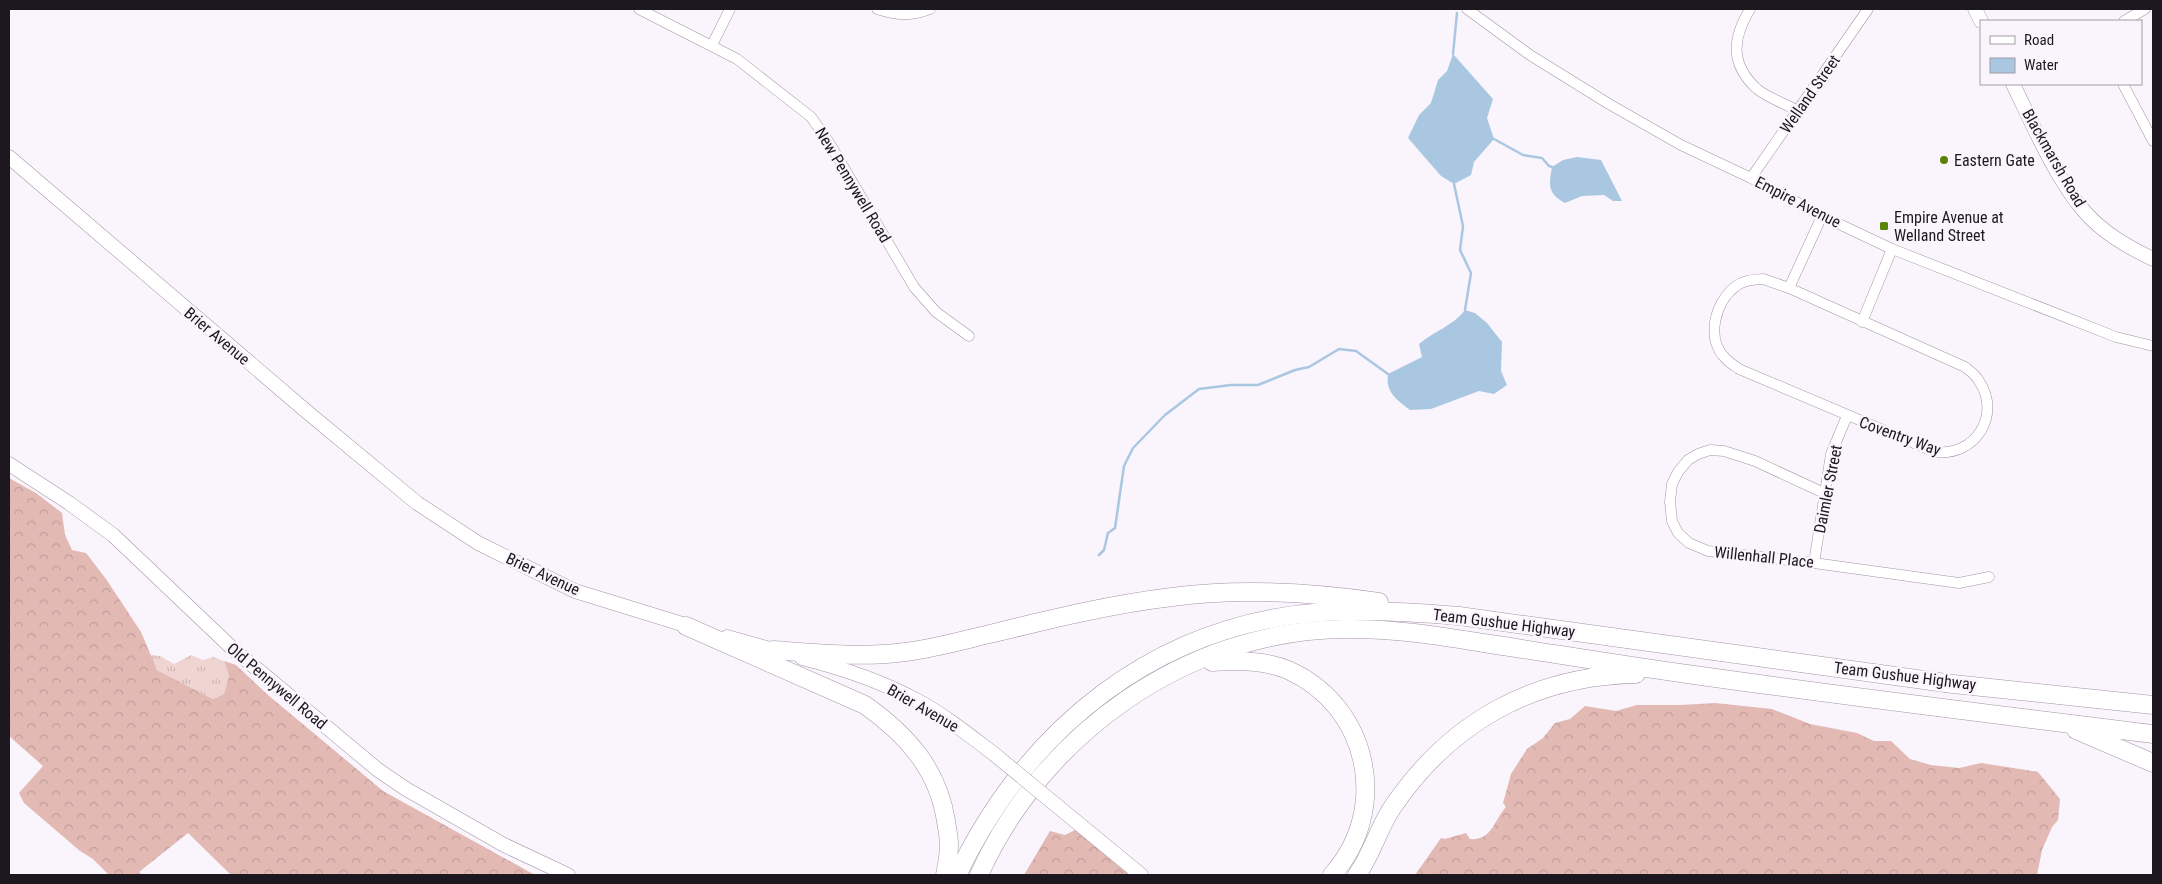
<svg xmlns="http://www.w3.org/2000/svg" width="2162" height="884" viewBox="0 0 2162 884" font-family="'Roboto Condensed',sans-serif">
<defs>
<pattern id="grass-tufts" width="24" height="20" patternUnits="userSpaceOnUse" patternTransform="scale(1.25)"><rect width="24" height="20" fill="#efd5d2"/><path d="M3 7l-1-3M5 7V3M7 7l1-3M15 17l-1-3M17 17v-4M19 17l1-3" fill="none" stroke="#ccb6b4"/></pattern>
<pattern id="forest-crowns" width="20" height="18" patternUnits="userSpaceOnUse" patternTransform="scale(1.25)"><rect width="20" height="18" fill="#e3b9b4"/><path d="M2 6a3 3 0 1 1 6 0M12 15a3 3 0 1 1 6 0" fill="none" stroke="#c29e9a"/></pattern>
</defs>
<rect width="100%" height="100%" fill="#faf4fc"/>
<polygon fill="url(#grass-tufts)" points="149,655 160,656 174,664 191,655 203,660 213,657 224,661 229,676 224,694 213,699 157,670"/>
<g fill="url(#forest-crowns)">
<polygon points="9,478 36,493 62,513 65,535 72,550 86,553 106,579 141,632 157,670 213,699 224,694 229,676 224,661 236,665 268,695 383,791 535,875 231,875 188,833 139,872 142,875 109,875 93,859 80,851 24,803 19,793 43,766 9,736"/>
<path d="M 1715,703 L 1772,709 L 1810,724 L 1857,733 L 1874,741 L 1891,741 L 1910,759 L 1931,765 L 1959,768 L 1981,763 L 2038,772 L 2060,799 L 2058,820 L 2052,827 L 2042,850 L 2037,875 L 1415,875 L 1441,838 L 1445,839 L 1466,833 L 1470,839 C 1492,841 1494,820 1506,807 L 1503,803 L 1511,774 L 1527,749 L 1543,738 L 1555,723 L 1570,719 L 1585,706 L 1616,711 L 1637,705 L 1682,705 Z"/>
<polygon points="1075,830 1100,845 1132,875 1024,875 1050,831 1065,835"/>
</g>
<g fill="#aac7e2">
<polygon points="1453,54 1493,99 1487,118 1494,139 1474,162 1471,175 1454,184 1441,176 1408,138 1419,115 1431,103 1438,80 1447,71"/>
<path d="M 1577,157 L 1601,160 L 1622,201 L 1613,201 L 1604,195 L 1582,196 L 1565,203 C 1547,193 1549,185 1552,167 L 1563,160 Z"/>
<path d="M 1465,310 L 1475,313 L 1487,323 L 1502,342 L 1501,371 L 1507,385 L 1494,394 L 1479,391 L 1431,409 L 1410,410 C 1397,400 1385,392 1388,374 L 1422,357 L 1419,344 C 1434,331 1453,326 1465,310 Z"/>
</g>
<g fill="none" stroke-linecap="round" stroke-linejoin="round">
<g stroke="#aac7e2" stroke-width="2.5">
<polyline points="1453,54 1457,13"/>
<polyline points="1494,139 1523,155 1542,158 1549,166 1552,167"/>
<polyline points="1454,184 1463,226 1460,250 1471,273 1465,310"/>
<polyline points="1099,555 1104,550 1108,533 1115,528 1124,466 1133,448 1165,415 1199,389 1231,385 1258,385 1295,370 1309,367 1339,349 1356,351 1388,374"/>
</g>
<defs>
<g id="street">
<polyline points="639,9 737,59 811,117 830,144 914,287 936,312 969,336"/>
<path d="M 877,9 C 896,15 911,17 930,9"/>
<polyline points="1467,9 1530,55 1609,104 1681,145 1751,178 1822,216 1892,249 2116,337 2153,346"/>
<path d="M 1750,9 C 1732,39 1730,64 1757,89 C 1768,98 1786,104 1798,111"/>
<polyline points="2124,21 2145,9"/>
<polyline points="712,45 730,9"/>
<polyline points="2123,84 2153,141"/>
<polyline points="1751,178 1868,9"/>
<path d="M 1763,279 L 1789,288 L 1965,367 C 1970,371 1976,375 1979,381 C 2002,415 1975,457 1935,452 L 1739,369 C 1735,366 1730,363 1726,359 C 1705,339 1715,302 1736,286 C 1744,280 1753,280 1763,279 Z"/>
<polyline points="1789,288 1822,216"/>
<polyline points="1862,322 1892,249"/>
<polyline points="1824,493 1755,461 1724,451 1710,450 1698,454 1688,460 1678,472 1672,484 1670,502 1672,521 1678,533 1689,543 1708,551 1814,563 1959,583 1989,577"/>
<polyline points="1814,563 1831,454 1847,416"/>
</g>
<g id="secondary">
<polyline points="1975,9 1981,21"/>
<path d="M 2013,84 C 2032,123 2056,179 2084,211 C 2103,233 2128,247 2153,259"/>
<polyline points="9,157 306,411 417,503 478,543 575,591 695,628"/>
<polyline points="9,464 69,503 113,535 233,649 378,770 406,789 504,845 568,875"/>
<polyline points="727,637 781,652"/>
<path d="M 802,658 C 842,668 881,681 918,701 C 944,715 969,735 994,754"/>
<polyline points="1056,805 1141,875"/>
</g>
<g id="highway">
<path d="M 686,626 L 865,705 C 907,735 938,769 946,821 C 947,829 949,837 949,844 C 949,855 947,865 945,875"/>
<path d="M 773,650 C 817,653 862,658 905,652 C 937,648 967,639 998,632 C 1055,618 1113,604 1172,597 C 1241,588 1311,592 1379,602"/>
<path d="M 1212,662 C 1237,660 1264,660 1288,670 C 1369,706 1391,809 1332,875"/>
<polyline points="2076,730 2153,763"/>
<path d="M 957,875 C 1028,728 1155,624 1323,612 C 1368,609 1413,612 1459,616 L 1953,684 L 2153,705"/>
<path d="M 979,875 C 1042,735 1186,631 1343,629 C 1392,628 1441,636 1490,644 C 1556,654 1621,665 1687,674 C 1842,696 1998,715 2153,734"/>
<path d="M 1357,875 C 1372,854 1378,829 1392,808 C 1450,722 1533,676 1636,674"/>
</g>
</defs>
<use href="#street" stroke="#a294a7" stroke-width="11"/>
<use href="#secondary" stroke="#a294a7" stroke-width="15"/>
<use href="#highway" stroke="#a294a7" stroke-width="19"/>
<use href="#street" stroke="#fff" stroke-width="10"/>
<use href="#secondary" stroke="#fff" stroke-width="14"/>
<use href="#highway" stroke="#fff" stroke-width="18"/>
<defs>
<polyline id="secondary-bridge" points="994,754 1056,805"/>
</defs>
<use href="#secondary-bridge" stroke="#a294a7" stroke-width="15" stroke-linecap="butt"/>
<use href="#secondary-bridge" stroke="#fff" stroke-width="14"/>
</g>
<g fill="#5c8409" stroke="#faf4fc" stroke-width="2">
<circle cx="1944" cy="160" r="5"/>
<rect x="1879" y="221" width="10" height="10" rx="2.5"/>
</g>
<g text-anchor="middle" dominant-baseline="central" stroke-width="5" stroke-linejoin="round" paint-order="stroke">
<g font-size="16" fill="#1d181f" stroke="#faf4fc">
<text transform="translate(1810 94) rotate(-55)">Welland Street</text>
<text transform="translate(2054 158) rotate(60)">Blackmarsh Road</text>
<text transform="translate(853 185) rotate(59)">New Pennywell Road</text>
<text transform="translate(1798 202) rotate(27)">Empire Avenue</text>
<text transform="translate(217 336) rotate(40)">Brier Avenue</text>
<text transform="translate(1900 436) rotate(20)">Coventry Way</text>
<text transform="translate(1828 489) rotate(-79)">Daimler Street</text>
<text transform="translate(1764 557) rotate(6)">Willenhall Place</text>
<text transform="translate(543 574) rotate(25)">Brier Avenue</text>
<text transform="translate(1504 623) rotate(7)">Team Gushue Highway</text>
<text transform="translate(1905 676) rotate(7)">Team Gushue Highway</text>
<text transform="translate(277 686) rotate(40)">Old Pennywell Road</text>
<text transform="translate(923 708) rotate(30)">Brier Avenue</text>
</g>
<g font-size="16" fill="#1d181f" stroke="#faf4fc" text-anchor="start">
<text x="1954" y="160">Eastern Gate</text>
<text x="1894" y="217">Empire Avenue at<tspan x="1894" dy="18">Welland Street</tspan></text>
</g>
</g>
<rect width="2162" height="884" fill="none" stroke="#1d181f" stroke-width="20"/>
<rect x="1980" y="20" width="162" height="65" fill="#faf4fc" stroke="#a29ca4"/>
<rect x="1990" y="36" width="25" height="8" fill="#ffffff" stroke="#a29ca4"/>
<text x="2024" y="45" font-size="15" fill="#1d181f">Road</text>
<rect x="1990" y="58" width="25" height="15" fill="#aac7e2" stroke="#a29ca4"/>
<text x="2024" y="70" font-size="15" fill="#1d181f">Water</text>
</svg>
